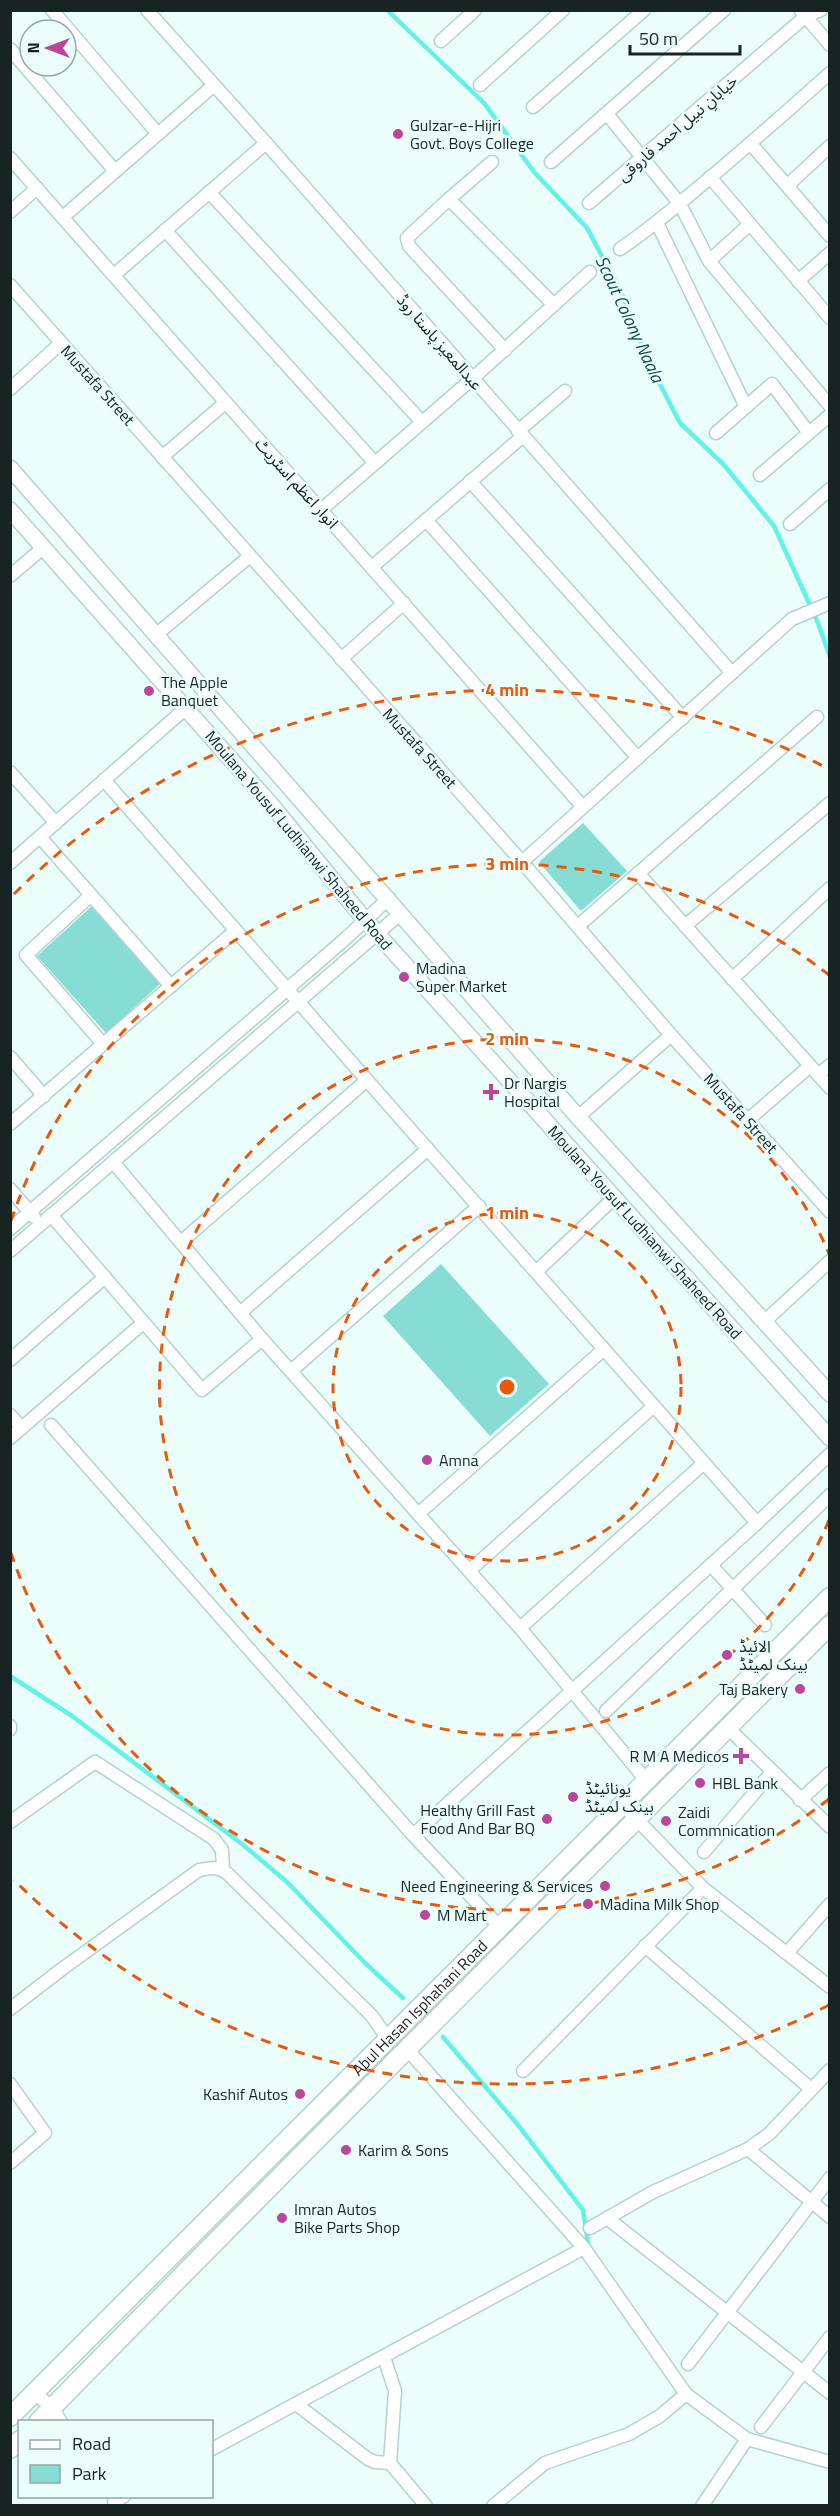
<svg xmlns="http://www.w3.org/2000/svg" width="840" height="2516" viewBox="0 0 840 2516" font-family="'Titillium Web','Noto Sans Arabic',sans-serif">
<rect width="100%" height="100%" fill="#ebfefc"/>
<g fill="#87dcd4">
<polygon points="583,823 627,871 581,911 539,862"/>
<polygon points="92,906 161,983 106,1033 37,956"/>
<polygon points="441,1264 549,1384 490,1436 383,1316"/>
</g>
<g fill="none" stroke-linecap="round" stroke-linejoin="round">
<g stroke="#64f1e7" stroke-width="4.5">
<polyline points="387,10 484,103 534,172 587,228 621,292 650,365 680,423 724,465 774,526 818,623 830,657"/>
<polyline points="10,1676 72,1716 242,1844 288,1883 365,1963 403,1998"/>
<polyline points="443,2037 518,2125 583,2210 589,2249"/>
</g>
<defs>
<g id="minor">
<polyline points="52,10 158,134"/>
<polyline points="147,10 266,143 732,673"/>
<polyline points="801,11 830,45"/>
<polyline points="441,41 475,10"/>
<polyline points="10,49 115,171"/>
<polyline points="480,85 563,10"/>
<polyline points="533,107 644,10"/>
<polyline points="607,114 680,204 709,261"/>
<polyline points="751,144 830,236"/>
<polyline points="10,158 583,807"/>
<polyline points="551,162 724,10"/>
<polyline points="710,177 830,318"/>
<polyline points="787,186 830,146"/>
<polyline points="209,192 422,422"/>
<polyline points="449,199 492,162"/>
<polyline points="589,203 806,16 821,10"/>
<polyline points="10,212 37,188"/>
<polyline points="63,217 214,85"/>
<polyline points="657,223 746,407"/>
<polyline points="750,224 709,261 830,406"/>
<polyline points="165,230 375,463"/>
<path d="M 620,249 C 653,227 681,202 711,177 C 751,143 791,108 830,73"/>
<polyline points="114,275 266,143"/>
<polyline points="798,281 830,253"/>
<polyline points="10,285 522,862 671,1035 830,1212"/>
<polyline points="505,350 409,246 407,238 449,199 553,304"/>
<polyline points="10,389 61,343"/>
<polyline points="518,431 565,391"/>
<polyline points="716,433 772,384 809,433"/>
<polyline points="162,457 225,403"/>
<polyline points="760,475 830,415"/>
<polyline points="470,481 683,718"/>
<polyline points="321,510 472,379 590,272"/>
<polyline points="426,520 638,758"/>
<polyline points="790,524 830,489"/>
<polyline points="372,567 523,436"/>
<polyline points="10,576 44,547"/>
<polyline points="157,634 250,556"/>
<polyline points="341,659 404,603"/>
<polyline points="10,772 56,823"/>
<path d="M 104,780 C 320,1029 540,1275 757,1523"/>
<polyline points="40,837 171,986"/>
<polyline points="522,862 792,619 830,603"/>
<polyline points="10,863 186,708"/>
<polyline points="638,873 830,1088"/>
<polyline points="91,895 26,955 103,1044"/>
<polyline points="578,926 817,717"/>
<polyline points="685,926 830,803"/>
<polyline points="732,979 830,888"/>
<polyline points="10,1057 44,1096"/>
<polyline points="818,1075 830,1065"/>
<polyline points="578,1117 671,1035"/>
<polyline points="748,1120 810,1066"/>
<polyline points="10,1124 235,931"/>
<polyline points="113,1162 262,1339 520,1628 646,1780"/>
<polyline points="10,1189 34,1217"/>
<polyline points="51,1215 202,1390 262,1339"/>
<polyline points="10,1229 344,940 389,898"/>
<polyline points="181,1242 367,1080"/>
<polyline points="10,1251 401,913"/>
<polyline points="537,1271 614,1198"/>
<polyline points="240,1313 428,1149"/>
<polyline points="765,1321 830,1261"/>
<polyline points="10,1360 105,1277"/>
<polyline points="291,1371 479,1206"/>
<polyline points="10,1415 22,1428"/>
<polyline points="51,1425 413,1835 499,1926"/>
<polyline points="10,1438 143,1323"/>
<polyline points="418,1514 604,1349"/>
<polyline points="711,1565 765,1625"/>
<polyline points="469,1571 654,1406"/>
<polyline points="520,1628 704,1463"/>
<polyline points="606,1711 830,1495"/>
<polyline points="10,1726 10,1729"/>
<polyline points="728,1728 830,1827"/>
<polyline points="800,1800 830,1773"/>
<polyline points="622,1804 703,1888 830,1987"/>
<polyline points="10,1822 95,1762 214,1839 222,1850 223,1869"/>
<polyline points="413,1835 757,1523 830,1454"/>
<polyline points="704,1852 772,1772"/>
<polyline points="645,1946 811,2089"/>
<polyline points="787,1953 830,1904"/>
<path d="M 10,2009 L 62,1969 L 199,1870 C 210,1868 219,1866 228,1874 L 372,2016 L 388,2039"/>
<polyline points="406,2048 584,2248 686,2394 747,2439 830,2462"/>
<polyline points="523,2071 703,1888"/>
<polyline points="10,2084 45,2133 10,2163"/>
<polyline points="748,2149 830,2217"/>
<polyline points="607,2218 830,2393"/>
<polyline points="590,2228 653,2192 748,2149 769,2134 830,2070"/>
<polyline points="384,2357 395,2391 390,2463 426,2506"/>
<polyline points="688,2364 830,2178"/>
<polyline points="34,2393 52,2407 61,2422"/>
<polyline points="296,2404 368,2459 375,2462 390,2463"/>
<polyline points="761,2427 830,2337"/>
<polyline points="212,2449 584,2248"/>
<polyline points="114,2502 124,2496"/>
<polyline points="493,2506 545,2463 629,2434 660,2416 686,2394"/>
<polyline points="702,2506 747,2439"/>
</g>
<g id="tertiary">
<polyline points="10,468 578,1117 830,1394"/>
<polyline points="10,510 274,808 365,920 830,1438"/>
</g>
<g id="secondary">
<path id="s1" d="M 10,2417 L 830,1597"/>
<path d="M 38,2422 C 300,2154 566,1891 830,1625"/>
<polyline points="10,2449 20,2440"/>
</g>
</defs>
<use href="#minor" stroke="#b4d2cf" stroke-width="15"/>
<use href="#tertiary" stroke="#b4d2cf" stroke-width="18"/>
<use href="#secondary" stroke="#b4d2cf" stroke-width="21"/>
<use href="#minor" stroke="#fff" stroke-width="12"/>
<use href="#tertiary" stroke="#fff" stroke-width="15"/>
<use href="#secondary" stroke="#fff" stroke-width="18"/>
</g>
<g fill="none" stroke="#e8590c" stroke-width="3" stroke-dasharray="10 8">
<circle cx="507" cy="1387" r="174"/>
<path d="M829 1520A348 348 0 1 1 829 1254"/>
<path d="M829 1799A523 523 0 0 1 11 1553M11 1221A523 523 0 0 1 829 975"/>
<path d="M829 2005A697 697 0 0 1 14 1880M14 894A697 697 0 0 1 829 769"/>
</g>
<g fill="#bb469e" stroke="#ebfefc" stroke-width="2">
<circle cx="398" cy="134" r="6"/>
<circle cx="149" cy="691" r="6"/>
<circle cx="404" cy="977" r="6"/>
<path d="M488 1083h6v6h6v6h-6v6h-6v-6h-6v-6h6z"/>
<circle cx="427" cy="1460" r="6"/>
<circle cx="727" cy="1655" r="6"/>
<circle cx="800" cy="1689" r="6"/>
<path d="M738 1747h6v6h6v6h-6v6h-6v-6h-6v-6h6z"/>
<circle cx="700" cy="1783" r="6"/>
<circle cx="573" cy="1797" r="6"/>
<circle cx="547" cy="1819" r="6"/>
<circle cx="666" cy="1821" r="6"/>
<circle cx="605" cy="1886" r="6"/>
<circle cx="588" cy="1904" r="6"/>
<circle cx="425" cy="1915" r="6"/>
<circle cx="300" cy="2094" r="6"/>
<circle cx="346" cy="2150" r="6"/>
<circle cx="282" cy="2218" r="6"/>
</g>
<g text-anchor="middle" dominant-baseline="central" stroke-width="5" stroke-linejoin="round" paint-order="stroke">
<g font-size="16" fill="#182423" stroke="#ebfefc" text-anchor="start">
<text x="410" y="125">Gulzar-e-Hijri<tspan x="410" dy="18">Govt. Boys College</tspan></text>
<text x="161" y="682">The Apple<tspan x="161" dy="18">Banquet</tspan></text>
<text x="416" y="968">Madina<tspan x="416" dy="18">Super Market</tspan></text>
<text x="504" y="1083">Dr Nargis<tspan x="504" dy="18">Hospital</tspan></text>
<text x="439" y="1460">Amna</text>
<text x="739" y="1646">الائیڈ<tspan x="739" dy="18">بینک لمیٹڈ</tspan></text>
<text x="788" y="1689" text-anchor="end">Taj Bakery</text>
<text x="729" y="1756" text-anchor="end">R M A Medicos</text>
<text x="712" y="1783">HBL Bank</text>
<text x="585" y="1788">یونائیٹڈ<tspan x="585" dy="18">بینک لمیٹڈ</tspan></text>
<text x="535" y="1810" text-anchor="end">Healthy Grill Fast<tspan x="535" dy="18">Food And Bar BQ</tspan></text>
<text x="678" y="1812">Zaidi<tspan x="678" dy="18">Commnication</tspan></text>
<text x="593" y="1886" text-anchor="end">Need Engineering &amp; Services</text>
<text x="600" y="1904">Madina Milk Shop</text>
<text x="437" y="1915">M Mart</text>
<text x="288" y="2094" text-anchor="end">Kashif Autos</text>
<text x="358" y="2150">Karim &amp; Sons</text>
<text x="294" y="2209">Imran Autos<tspan x="294" dy="18">Bike Parts Shop</tspan></text>
</g>
<g font-size="16" fill="#182423" stroke="#ebfefc">
<text transform="translate(677 128) rotate(-41)">خیابانِ نبیل احمد فاروقی</text>
<text transform="translate(440 342) rotate(49)">عبدالمعیز پاستا روڈ</text>
<text transform="translate(98 385) rotate(48)">Mustafa Street</text>
<text transform="translate(297 483) rotate(48)">انوار اعظم اسٹریٹ</text>
<text transform="translate(420 748) rotate(48)">Mustafa Street</text>
<text transform="translate(299 840) rotate(50)">Moulana Yousuf Ludhianwi Shaheed Road</text>
<text transform="translate(741 1113) rotate(48)">Mustafa Street</text>
<text transform="translate(645 1232) rotate(48)">Moulana Yousuf Ludhianwi Shaheed Road</text>
<text stroke="none"><textPath href="#s1" startOffset="579">Abul Hasan Isphahani Road</textPath></text>
</g>
<g font-size="18" font-style="italic" fill="#054844" stroke="#ebfefc">
<text transform="translate(630 319) rotate(65)">Scout Colony Naala</text>
</g>
</g>
<circle cx="507" cy="1387" r="9" fill="#e8590c" stroke="#ebfefc" stroke-width="3"/>
<g font-size="18" text-anchor="middle" font-weight="bold" fill="#e8590c" stroke="#ebfefc" stroke-width="5" stroke-linejoin="round" paint-order="stroke">
<text x="507" y="696">4 min</text>
<text x="507" y="870">3 min</text>
<text x="507" y="1045">2 min</text>
<text x="507" y="1219">1 min</text>
</g>
<rect width="840" height="2516" fill="none" stroke="#182423" stroke-width="24"/>
<rect x="18" y="2420" width="195" height="78" fill="#ebfefc" stroke="#97a7a5" stroke-width="1.5"/>
<rect x="30" y="2440" width="30" height="9" fill="#ffffff" stroke="#97a7a5" stroke-width="1.5"/>
<text x="72" y="2450" font-size="18" fill="#182423">Road</text>
<rect x="30" y="2465" width="30" height="18" fill="#87dcd4" stroke="#97a7a5" stroke-width="1.5"/>
<text x="72" y="2480" font-size="18" fill="#182423">Park</text>
<g transform="translate(48 48) rotate(270)"><circle r="28" fill="#ebfefc" stroke="#97a7a5" stroke-width="1.5"/>
<path d="M0-4.5L10 22L0 15L-10 22Z" fill="#bb469e"/>
<text y="-9" font-size="16" font-weight="bold" text-anchor="middle" fill="#182423">N</text>
</g>
<path d="M630 45v9h110v-9" fill="none" stroke="#182423" stroke-width="3"/>
<text x="639" y="45" font-size="18" fill="#182423" stroke="#ebfefc" stroke-width="4.5" paint-order="stroke">50 m</text>
</svg>
